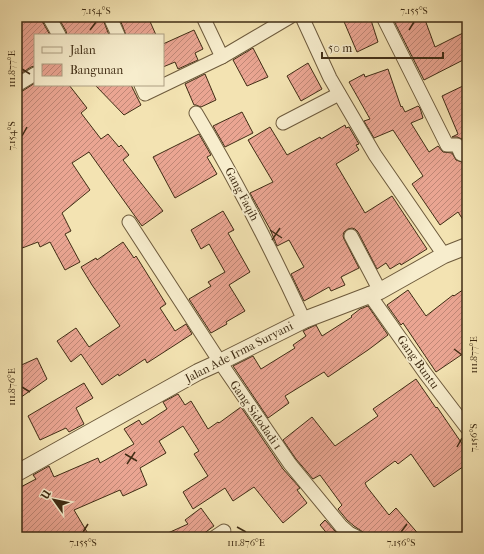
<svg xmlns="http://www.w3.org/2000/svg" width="484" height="554" viewBox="0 0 484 554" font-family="'IM FELL French Canon',serif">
<defs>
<pattern id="building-hatch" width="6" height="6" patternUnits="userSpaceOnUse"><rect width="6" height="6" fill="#eaa592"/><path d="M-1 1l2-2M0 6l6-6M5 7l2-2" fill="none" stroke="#bf8776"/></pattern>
</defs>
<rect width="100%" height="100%" fill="#f3e3b2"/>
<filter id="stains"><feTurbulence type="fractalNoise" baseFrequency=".005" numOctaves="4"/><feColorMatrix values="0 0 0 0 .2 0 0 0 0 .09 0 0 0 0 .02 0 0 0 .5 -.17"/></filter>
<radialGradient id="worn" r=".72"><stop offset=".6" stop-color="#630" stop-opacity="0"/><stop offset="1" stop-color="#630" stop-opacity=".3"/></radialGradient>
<g fill="url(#building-hatch)" stroke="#402d15">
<polygon points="17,17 41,17 42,21 50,35 35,35 35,66 31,67 17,76"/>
<polygon points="58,17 102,17 109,35 67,35 66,31"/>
<polygon points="119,17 148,17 156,35 126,35"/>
<polygon points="342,17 370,17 378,42 357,52"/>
<polygon points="392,17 424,17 435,47 467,31 467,58 424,80"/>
<polygon points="194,30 203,49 195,53 198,60 178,69 175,62 163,67 163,44"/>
<polygon points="253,48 268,77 247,86 233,60"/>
<polygon points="308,63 322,89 301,101 287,76"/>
<polygon points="388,69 401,107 402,106 405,112 418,106 420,108 423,118 411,123 429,152 438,146 443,152 452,153 456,160 467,164 467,226 458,212 440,225 412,184 423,176 393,130 374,138 364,121 370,119 349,82 364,74 365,77"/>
<polygon points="205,74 216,100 201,107 196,105 194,105 185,84"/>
<polygon points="35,83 35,85 69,85 87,108 81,113 101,139 108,134 119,147 121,145 129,155 123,160 163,211 142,226 89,152 72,163 90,190 62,213 71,231 65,234 80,262 65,270 50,242 40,247 38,242 17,250 17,93 21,92"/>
<polygon points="467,84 467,148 462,139 457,137 452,137 458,134 442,96"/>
<polygon points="95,85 131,85 141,105 124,115"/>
<polygon points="242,112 253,133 225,147 213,126"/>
<polygon points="345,125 346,128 349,127 359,144 356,145 359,150 336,164 365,213 392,196 427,249 401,265 400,263 390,269 386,263 377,269 358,232 355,229 352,228 348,229 344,232 343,236 344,239 359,268 341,277 345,285 331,291 329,287 304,301 291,274 304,267 289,240 277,246 270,229 250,193 273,182 248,140 270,127 287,155 320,137 321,139"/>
<polygon points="199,134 211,155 207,157 217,174 175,198 153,157"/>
<polygon points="223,211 234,230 228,233 250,272 229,285 245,311 226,322 227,324 211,333 189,299 211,286 208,282 225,272 209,244 201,249 191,230"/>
<polygon points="123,242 134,258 136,256 166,304 160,308 175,331 186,324 192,334 147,363 145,359 119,376 118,374 102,385 81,354 71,362 57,341 76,328 89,347 120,326 92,285 81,267 96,258 97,260"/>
<polygon points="467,287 467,351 436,372 403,323 401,325 387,305 408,290 426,316 453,295 454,296"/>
<polygon points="368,306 388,335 368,350 328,377 324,372 285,396 289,403 268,418 233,366 253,356 261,369 295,348 293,345 306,336 303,331 316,325 322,336 352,317 351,316 360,309"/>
<polygon points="37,358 47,379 17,400 17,367"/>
<polygon points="416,379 436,408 437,407 467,451 467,464 434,487 411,454 398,464 395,461 365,483 367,487 389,515 396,508 421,537 365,537 363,532 354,526 347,520 338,509 342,505 320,475 313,479 296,459 283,440 312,417 335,446 378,416 373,409"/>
<polygon points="84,383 93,398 76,408 84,424 69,432 66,428 40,440 28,416"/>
<polygon points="178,394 185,405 191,401 208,429 218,422 219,423 241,407 283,469 300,488 297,490 307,503 283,523 254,487 233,501 225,488 193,509 183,492 208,476 194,454 199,451 183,426 159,441 166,453 140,468 147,485 123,496 120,490 74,510 90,537 17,537 17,489 36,479 33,475 49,466 54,477 98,458 100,463 134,444 124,429 139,420 142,425 167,409 163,402"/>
<polygon points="201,508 214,526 199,537 159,537 188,524 185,520"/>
<polygon points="325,520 335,531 341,537 330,537 320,525"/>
</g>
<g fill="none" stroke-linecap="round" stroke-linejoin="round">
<defs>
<g id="minor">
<polyline points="49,17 59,35"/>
<polyline points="110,17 118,35"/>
<polyline points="203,17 222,57"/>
<polyline points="302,17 330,78 375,155 444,255"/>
<polyline points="383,17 447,145 457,145 461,154 467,156"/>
<polyline points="17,85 35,74"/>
<polyline points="141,85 145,94 222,57 290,17"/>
<path d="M 196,113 C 236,180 271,249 304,320"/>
<polyline points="283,123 339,94"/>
<polyline points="129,222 220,362 290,464 341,526 349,533 357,537"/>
<polyline points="351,236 380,291"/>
<polyline points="369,294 425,373 467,428"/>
<polyline points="215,537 224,531"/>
</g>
<polyline id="tertiary" points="17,473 198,372 220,362 304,320 380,291 444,255 467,246"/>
</defs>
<use href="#minor" stroke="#6d5a3c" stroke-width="15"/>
<use href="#tertiary" stroke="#6d5a3c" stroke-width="18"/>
<use href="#minor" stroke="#f7edcd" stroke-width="13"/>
<use href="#tertiary" stroke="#f7edcd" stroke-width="16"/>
</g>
<path fill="none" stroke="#402d15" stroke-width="1.5" d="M 90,30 L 96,22M 409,30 L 414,22M 22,69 L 30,74M 22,136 L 27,127M 270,230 L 282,238M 272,240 L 280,228M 454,349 L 462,355M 22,387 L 30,392M 457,447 L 462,438M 125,454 L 137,461M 127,464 L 135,452M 237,527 L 246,532M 83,532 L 88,524M 401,532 L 407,524"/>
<g text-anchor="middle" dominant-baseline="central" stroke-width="3.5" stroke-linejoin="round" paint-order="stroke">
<g font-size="12" fill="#402d15" stroke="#f7edcd">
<text transform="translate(242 194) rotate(62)">Gang Faqih</text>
<text transform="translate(239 352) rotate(-27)">Jalan Ade Irma Suryani</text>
<text transform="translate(418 362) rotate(54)">Gang Buntu</text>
<text transform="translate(256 415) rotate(55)">Gang Sidodadi 1</text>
</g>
</g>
<rect width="484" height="554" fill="none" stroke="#f3e3b2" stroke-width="44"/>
<rect x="34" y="34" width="130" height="52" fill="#f7edcd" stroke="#aea083"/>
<rect x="42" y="47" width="20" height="6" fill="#f7edcd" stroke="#aea083"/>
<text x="70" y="54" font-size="12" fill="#402d15">Jalan</text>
<rect x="42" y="64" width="20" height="12" fill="url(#building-hatch)" stroke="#aea083"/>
<text x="70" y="74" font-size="12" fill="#402d15">Bangunan</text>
<g transform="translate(54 500) rotate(303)" stroke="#f7edcd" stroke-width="3" paint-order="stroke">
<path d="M0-3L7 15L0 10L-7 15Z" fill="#402d15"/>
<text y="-6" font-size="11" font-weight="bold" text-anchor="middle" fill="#402d15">U</text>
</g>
<path d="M322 52v6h121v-6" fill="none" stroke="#402d15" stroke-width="2"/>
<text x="328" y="52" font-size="12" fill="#402d15" stroke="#f7edcd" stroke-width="3" paint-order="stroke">50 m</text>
<rect x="22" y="22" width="440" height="510" fill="none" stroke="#402d15" stroke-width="1.5"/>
<g font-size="10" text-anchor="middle" fill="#402d15">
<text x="96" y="14">7.154°S</text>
<text x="414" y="14">7.155°S</text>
<text transform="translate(11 69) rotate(-90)" y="4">111.877°E</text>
<text transform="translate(11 136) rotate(-90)" y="4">7.154°S</text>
<text transform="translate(473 355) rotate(-90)" y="4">111.877°E</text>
<text transform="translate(11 387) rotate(-90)" y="4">111.876°E</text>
<text transform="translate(473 438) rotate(-90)" y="4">7.156°S</text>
<text x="83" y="546">7.155°S</text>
<text x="246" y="546">111.876°E</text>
<text x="401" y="546">7.156°S</text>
</g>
<rect width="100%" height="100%" filter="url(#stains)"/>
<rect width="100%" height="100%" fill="url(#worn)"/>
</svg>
